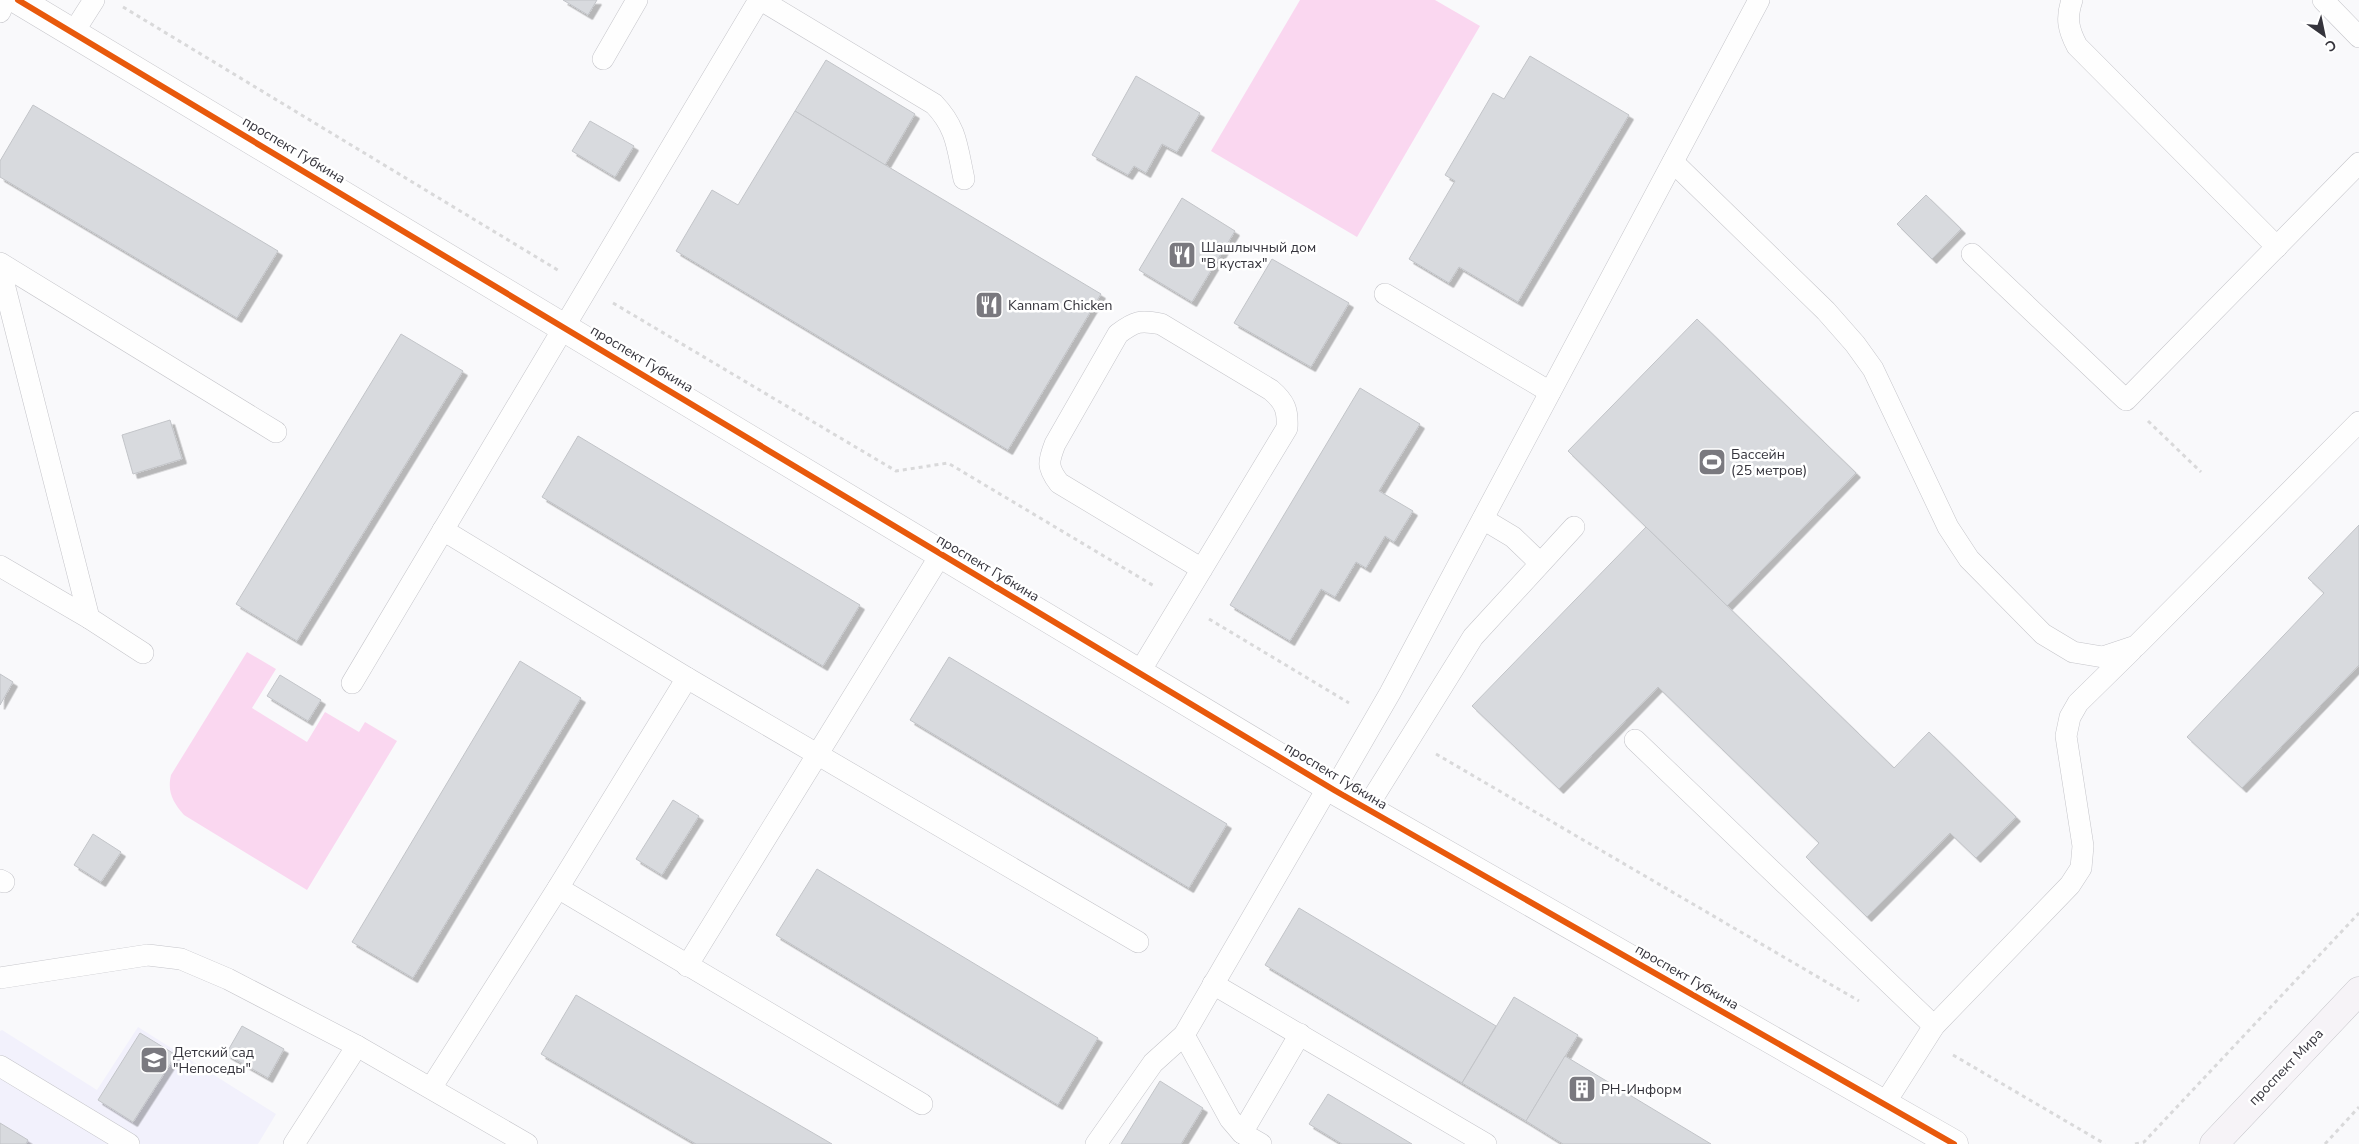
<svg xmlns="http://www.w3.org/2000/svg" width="2359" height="1144" viewBox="0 0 2359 1144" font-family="'Nunito Sans',sans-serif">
<defs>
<filter id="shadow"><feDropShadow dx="4.5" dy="4.5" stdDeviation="0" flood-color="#0004"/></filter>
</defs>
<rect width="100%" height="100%" fill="#f9f9fb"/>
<polygon fill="#f2f1fc" points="138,1027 276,1114 258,1144 0,1144 0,1031 2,1030 97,1090"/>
<g fill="#fad7f0">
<polygon points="1300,0 1435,0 1480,26 1357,237 1211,151"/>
<path d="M 247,652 L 276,669 L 252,708 L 307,742 L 325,712 L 359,732 L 365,722 L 397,741 L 307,890 L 184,815 C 173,802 167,792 171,775 Z"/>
</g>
<g fill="#d8dade" stroke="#c2c4c8" filter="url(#shadow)">
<polygon points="563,0 597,0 588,15"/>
<polygon points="1530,56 1629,115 1518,302 1459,267 1449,283 1409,259 1455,181 1445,175 1493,93 1504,99"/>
<polygon points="826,60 915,114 885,165 795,111"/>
<polygon points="1136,76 1200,113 1177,152 1162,144 1146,173 1134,166 1128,175 1092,155"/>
<polygon points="33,105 278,251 237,318 0,177 0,161"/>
<polygon points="795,111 1101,294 1008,450 676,251 712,190 738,205"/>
<polygon points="590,121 634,146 615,177 572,151"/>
<polygon points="1926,195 1961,229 1932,259 1897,224"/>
<polygon points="1182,198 1235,231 1192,302 1139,270"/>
<polygon points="1272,259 1349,303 1311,367 1234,323"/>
<polygon points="1697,319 1856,473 1727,606 1568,451"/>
<polygon points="401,334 463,371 297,641 236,604"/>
<polygon points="1360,388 1420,424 1379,491 1413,511 1394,542 1385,536 1366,568 1356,562 1335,597 1321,589 1290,641 1230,605"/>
<polygon points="170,420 182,459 133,474 122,435"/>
<polygon points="578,436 860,605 823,666 542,497"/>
<polygon points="2359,525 2359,665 2242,788 2187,737 2324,593 2308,578"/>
<polygon points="1646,527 1894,768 1929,732 2016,817 1976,858 1950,833 1867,917 1806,857 1819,843 1658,687 1559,789 1472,706"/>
<polygon points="949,657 1227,824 1189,888 910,720"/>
<polygon points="520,661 581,698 413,978 352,942"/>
<polygon points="0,674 13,682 0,705"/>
<polygon points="280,675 321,700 308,721 267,696"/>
<polygon points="673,800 699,816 662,875 636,859"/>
<polygon points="93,834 121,852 101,882 74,865"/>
<polygon points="817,869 1098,1038 1058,1105 776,935"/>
<polygon points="1299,908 1496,1026 1462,1083 1265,965"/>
<polygon points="576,995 832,1144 696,1144 541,1054"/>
<polygon points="1514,997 1578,1035 1526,1121 1462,1083"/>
<polygon points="242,1026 284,1049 268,1078 226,1054"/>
<polygon points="140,1033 176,1055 133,1122 98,1100"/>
<polygon points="1565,1056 1711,1144 1563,1144 1526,1121"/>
<polygon points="1160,1081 1203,1108 1181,1144 1121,1144"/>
<polygon points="1328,1094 1412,1144 1342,1144 1309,1124"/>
<polygon points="0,1123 28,1140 26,1144 0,1144"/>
</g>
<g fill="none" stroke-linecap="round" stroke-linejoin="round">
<defs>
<g id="service">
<path d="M 761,0 L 934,104 C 957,128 957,147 964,179"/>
<path d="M 2072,0 C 2066,18 2068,29 2077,46 L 2277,247"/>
<polyline points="2323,0 2359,37"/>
<polyline points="0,12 5,0"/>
<polyline points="73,33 94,0"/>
<polyline points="603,59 637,0"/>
<polyline points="1673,162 1826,311 1855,344 1873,369 1948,527 1969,559 2043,634 2073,652 2103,657 2136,646 2359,422"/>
<polyline points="1972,254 2126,400 2359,163"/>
<polyline points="0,263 276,432"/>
<polyline points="0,268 89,618 143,653"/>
<polyline points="1385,294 1550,392"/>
<polyline points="1483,519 1513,537 1540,563"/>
<polyline points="443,530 687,678 1138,942"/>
<polyline points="0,566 89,618"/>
<path d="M 1139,673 L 1287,428 C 1288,410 1285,402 1271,390 L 1161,324 C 1140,320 1135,321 1118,334 L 1055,444 C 1048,462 1047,467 1059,483 L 1202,569"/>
<polyline points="352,683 759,0"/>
<polyline points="1635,740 1934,1026"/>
<polyline points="1334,790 1390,693 1759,0"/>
<polyline points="1366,809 1473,637 1574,527"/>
<polyline points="0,880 4,882"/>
<polyline points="558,888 922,1104"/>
<polyline points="687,966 941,554"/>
<polyline points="0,978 148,955 181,959 228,979 357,1046 527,1144"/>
<polyline points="1213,984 1486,1144"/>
<polyline points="1184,1035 1230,1119 1242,1133 1261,1144"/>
<polyline points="0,1066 129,1144"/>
<polyline points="431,1088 558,888 687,678"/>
<polyline points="1885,1103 1934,1026 2070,885 2081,868 2083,846 2066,736 2070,717 2078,703 2132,650"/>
<polyline points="1242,1133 1300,1034"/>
<polyline points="294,1144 357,1046"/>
<polyline points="1096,1144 1153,1063 1184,1035 1328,787"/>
</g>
<polyline id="minor" points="18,0 1334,790 1954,1144"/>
<polyline id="secondary" points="2214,1144 2359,991"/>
</defs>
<use href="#service" stroke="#c5c5ca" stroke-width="22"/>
<use href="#minor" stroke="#c5c5ca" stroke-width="29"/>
<use href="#secondary" stroke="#c5c5ca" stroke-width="29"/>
<g stroke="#d9d9da" stroke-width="3" stroke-dasharray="4 4" stroke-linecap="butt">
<polyline points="123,7 561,272"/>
<polyline points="613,303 896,471 948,463 1154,586"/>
<polyline points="2148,421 2201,472"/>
<polyline points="1209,619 1349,703"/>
<polyline points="1436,754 1859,1001"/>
<polyline points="1953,1055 2105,1144"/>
<polyline points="2135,1144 2144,1142 2359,913"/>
<polyline points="2325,1144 2359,1107"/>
</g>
<use href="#service" stroke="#fefefe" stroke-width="21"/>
<use href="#minor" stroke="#fefefe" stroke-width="28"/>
<use href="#secondary" stroke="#f6f3f7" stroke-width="28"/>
<defs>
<polyline id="cycleway" points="18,0 1334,790 1954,1144"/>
</defs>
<use href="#cycleway" stroke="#fff" stroke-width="9"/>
<use href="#cycleway" stroke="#e8590c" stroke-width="6"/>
</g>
<defs>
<symbol id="restaurant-square" viewBox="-11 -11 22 22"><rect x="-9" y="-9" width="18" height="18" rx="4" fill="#7a797f" stroke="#fff"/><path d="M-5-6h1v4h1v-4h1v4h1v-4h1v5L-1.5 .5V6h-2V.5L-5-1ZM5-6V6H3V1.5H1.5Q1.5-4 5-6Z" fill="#fff"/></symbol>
<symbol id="stadium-square" viewBox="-11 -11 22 22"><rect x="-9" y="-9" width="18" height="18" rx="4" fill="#7a797f" stroke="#fff"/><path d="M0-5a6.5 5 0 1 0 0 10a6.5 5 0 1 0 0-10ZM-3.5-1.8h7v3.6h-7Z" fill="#fff"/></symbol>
<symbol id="school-square" viewBox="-11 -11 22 22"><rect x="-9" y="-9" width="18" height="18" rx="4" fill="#7a797f" stroke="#fff"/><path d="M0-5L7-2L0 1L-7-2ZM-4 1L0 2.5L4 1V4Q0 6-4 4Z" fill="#fff"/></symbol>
<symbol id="building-square" viewBox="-11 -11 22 22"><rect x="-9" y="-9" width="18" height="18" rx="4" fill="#7a797f" stroke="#fff"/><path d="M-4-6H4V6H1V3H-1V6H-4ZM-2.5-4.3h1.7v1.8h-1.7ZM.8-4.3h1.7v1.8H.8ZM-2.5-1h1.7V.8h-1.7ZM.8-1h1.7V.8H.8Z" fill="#fff"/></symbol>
</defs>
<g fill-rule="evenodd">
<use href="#restaurant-square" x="1166" y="239" width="32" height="32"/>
<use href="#restaurant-square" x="973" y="289" width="32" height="32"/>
<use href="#stadium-square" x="1696" y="446" width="32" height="32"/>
<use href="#school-square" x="138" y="1044" width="32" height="32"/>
<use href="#building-square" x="1566" y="1073" width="32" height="32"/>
</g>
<g text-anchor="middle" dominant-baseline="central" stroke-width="5" stroke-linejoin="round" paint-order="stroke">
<g font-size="14" fill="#35343c" stroke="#fff">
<text transform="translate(294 150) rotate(31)">проспект Губкина</text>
<text transform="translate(642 359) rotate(31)">проспект Губкина</text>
<text transform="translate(988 568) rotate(31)">проспект Губкина</text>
<text transform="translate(1336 776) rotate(31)">проспект Губкина</text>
<text transform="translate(1687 977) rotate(30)">проспект Губкина</text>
<text transform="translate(2286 1067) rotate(-46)">проспект Мира</text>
</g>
<g font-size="14" fill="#35343c" stroke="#fff" text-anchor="start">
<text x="1201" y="247">Шашлычный дом<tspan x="1201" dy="16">"В кустах"</tspan></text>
<text x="1008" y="305">Kannam Chicken</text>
<text x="1731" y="454">Бассейн<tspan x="1731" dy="16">(25 метров)</tspan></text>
<text x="173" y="1052">Детский сад<tspan x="173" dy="16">"Непоседы"</tspan></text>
<text x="1601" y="1089">РН-Информ</text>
</g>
</g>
<g transform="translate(2324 35) rotate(147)" stroke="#ffffff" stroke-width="4" paint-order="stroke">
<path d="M0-4L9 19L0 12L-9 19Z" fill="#35343c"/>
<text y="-8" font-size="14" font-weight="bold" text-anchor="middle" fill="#35343c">С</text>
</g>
</svg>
